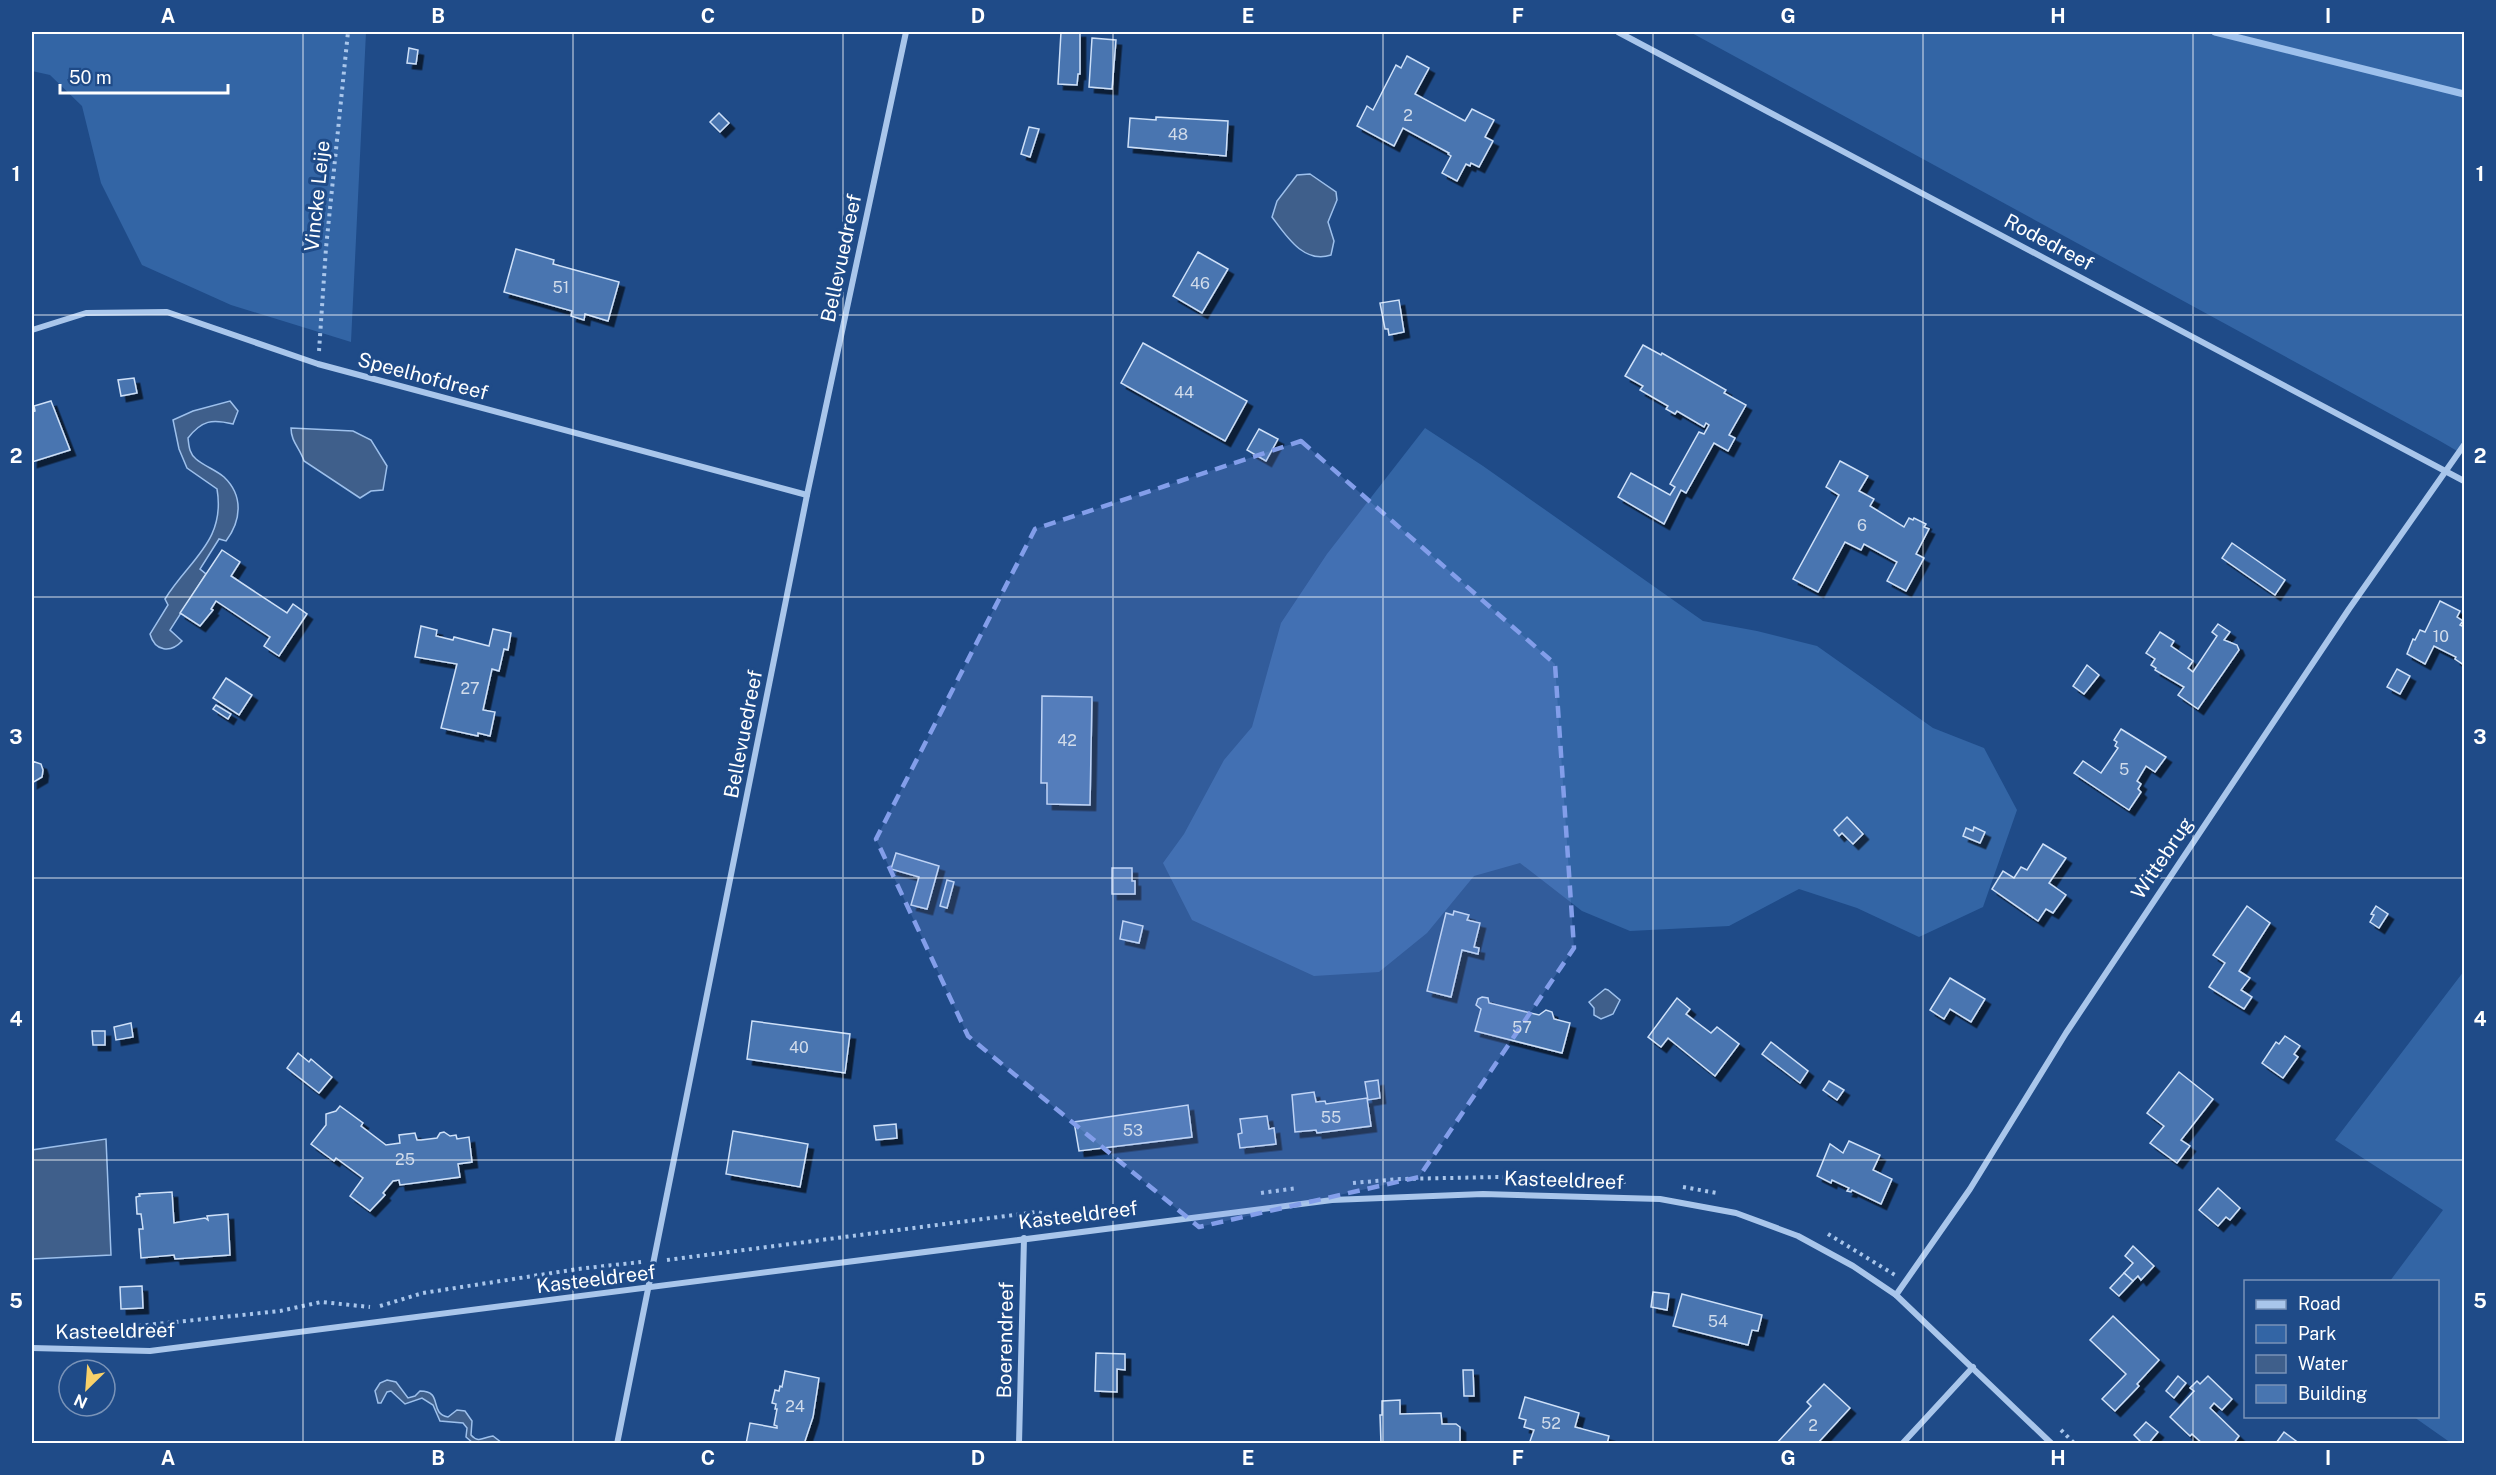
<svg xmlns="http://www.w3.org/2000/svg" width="2496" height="1475" viewBox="0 0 2496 1475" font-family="'Public Sans',sans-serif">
<defs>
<filter id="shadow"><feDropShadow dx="5.5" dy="5.5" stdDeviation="0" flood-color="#0009"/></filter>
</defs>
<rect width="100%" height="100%" fill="#1f4b88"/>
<g fill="#3365a5">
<polygon points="32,32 366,32 351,342 231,305 142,265 101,183 82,106 50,75 32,71"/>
<polygon points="1690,32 2464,32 2464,455 2440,441"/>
<polygon points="1425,428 1483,466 1703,621 1757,631 1817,646 1933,728 1984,748 2017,810 1983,907 1919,937 1857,908 1799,889 1729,926 1630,931 1582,911 1520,863 1474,876 1427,933 1379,972 1314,976 1192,920 1163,863 1184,834 1224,760 1252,727 1281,623 1327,554"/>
<polygon points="2464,971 2464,1443 2451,1443 2414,1417 2438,1416 2438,1282 2390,1281 2443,1210 2335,1140"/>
</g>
<g fill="#3f5f8b" stroke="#9dc0ec" stroke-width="1.5">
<path d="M 1310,174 L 1336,192 L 1337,200 L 1328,222 L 1334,241 L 1331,255 C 1304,264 1287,237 1272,217 L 1277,201 L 1297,175 Z"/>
<path d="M 230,401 L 238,411 L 233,424 C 212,419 202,420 188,438 C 189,446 189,453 196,459 C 204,466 216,470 224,477 C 244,496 241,521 226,541 L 219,539 L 200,569 L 206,574 L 170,630 L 182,641 C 171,653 155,652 150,634 L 168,605 L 165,599 C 189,560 226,541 217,489 L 187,468 L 179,449 L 173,420 L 193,411 Z"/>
<path d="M 291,428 L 353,431 L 371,440 L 387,466 L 383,490 L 371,491 L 360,498 L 304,461 C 300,448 291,442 291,428 Z"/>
<polygon points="1605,989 1608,990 1620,1000 1613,1014 1601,1019 1594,1015 1594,1008 1589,1002"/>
<polygon points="106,1139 111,1255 32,1259 32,1150"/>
<path d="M 387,1380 L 396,1382 L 408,1398 L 415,1396 L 420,1391 C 444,1391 428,1413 448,1417 L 457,1410 L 465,1411 L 472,1421 L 471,1435 C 479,1444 483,1437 493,1436 L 502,1443 L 473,1443 L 466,1437 L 467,1428 L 463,1423 L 440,1421 L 433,1405 L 422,1398 L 405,1404 L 391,1391 L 387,1392 L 381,1403 L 378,1403 L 375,1391 L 380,1383 Z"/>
</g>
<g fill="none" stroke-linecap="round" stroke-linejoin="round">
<polyline stroke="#9dc0ec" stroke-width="7" points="2215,32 2464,94"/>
</g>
<g fill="#4875b0" stroke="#cee0f8" stroke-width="1.5" filter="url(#shadow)">
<polygon points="1061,32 1080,32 1080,74 1078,74 1077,85 1058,84"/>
<polygon points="1092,38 1116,40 1112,89 1089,87"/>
<polygon points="409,48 418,50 416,64 407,63"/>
<polygon points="1407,56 1429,68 1415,94 1465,121 1472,109 1494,120 1485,137 1493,141 1479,167 1471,163 1470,166 1466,164 1457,181 1442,173 1451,156 1448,154 1449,153 1403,128 1394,146 1357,126 1367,106 1373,110 1396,65 1401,68"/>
<polygon points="719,113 729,123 720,132 710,122"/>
<polygon points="1156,117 1228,121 1226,156 1128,147 1130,118 1156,120"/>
<polygon points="1029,127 1039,129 1030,157 1021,154"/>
<polygon points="516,249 554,260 553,264 619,282 608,321 585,314 584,320 571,316 572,311 504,292"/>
<polygon points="1198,252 1228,269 1202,313 1173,296"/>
<polygon points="1399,300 1404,332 1389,335 1388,329 1385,329 1380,303"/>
<polygon points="1143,343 1247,401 1225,441 1121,383"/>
<polygon points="1643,345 1661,355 1662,353 1726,390 1724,393 1746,405 1729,435 1735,438 1728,451 1714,443 1686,493 1681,490 1664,524 1618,497 1631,473 1670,495 1675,487 1670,484 1699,432 1704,434 1709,425 1706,423 1704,427 1677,411 1675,414 1666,409 1668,406 1640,390 1643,386 1625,376"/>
<polygon points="134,378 137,393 121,396 118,380"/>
<polygon points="51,401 70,450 32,462 32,412 35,411 34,406"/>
<polygon points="1259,429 1278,439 1266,461 1247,450"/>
<polygon points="1840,461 1868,476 1859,491 1874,499 1870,506 1904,527 1909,518 1913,520 1914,518 1926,524 1924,527 1929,529 1916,554 1924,558 1906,591 1887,581 1897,562 1864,544 1861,550 1845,542 1818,592 1793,579 1839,495 1826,487"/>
<polygon points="2232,543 2285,580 2275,595 2222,558"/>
<polygon points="222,550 240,562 231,576 287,613 293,604 307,614 279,656 264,646 270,637 216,601 211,609 213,610 200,626 180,613"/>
<polygon points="2440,601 2460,611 2457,617 2463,621 2460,625 2464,627 2464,665 2455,659 2456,657 2434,646 2425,664 2407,654 2413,639 2415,640 2420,630 2425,632"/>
<polygon points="2218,624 2230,632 2224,640 2237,645 2239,650 2198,709 2178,695 2184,687 2155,670 2156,668 2151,665 2155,659 2146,653 2160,632 2174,641 2171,646 2193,661 2188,668 2193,672 2217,636 2212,632"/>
<polygon points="421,626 437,630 436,636 453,640 454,637 489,646 493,629 511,633 508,650 504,649 499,671 492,669 483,710 495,712 490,736 478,733 478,736 441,728 457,664 415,657"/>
<polygon points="2087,665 2099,675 2084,694 2073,686"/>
<polygon points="2397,669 2410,676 2400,694 2387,687"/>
<polygon points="226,678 252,695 239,715 213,698"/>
<polygon points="1042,696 1092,697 1090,805 1047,804 1047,783 1041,783"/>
<polygon points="216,705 231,714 228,719 213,709"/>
<polygon points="2121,729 2166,757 2155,772 2146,766 2137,781 2141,784 2138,789 2141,792 2129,810 2074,773 2083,761 2101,773 2118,748 2115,746 2117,742 2114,740"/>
<polygon points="32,761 41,764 43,770 42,777 32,783"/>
<polygon points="1847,817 1863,834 1853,844 1842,833 1839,836 1834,830"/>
<polygon points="1974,827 1985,832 1980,843 1963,836 1966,828 1973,831"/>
<polygon points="2043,844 2066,858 2049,883 2066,895 2053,913 2046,909 2038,921 1992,889 2003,871 2014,878 2021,867 2027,870"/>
<polygon points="896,853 939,866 927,909 911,905 919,877 891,869"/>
<polygon points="1112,868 1132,868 1132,881 1135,881 1135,894 1112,894"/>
<polygon points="947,880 954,882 947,908 940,906"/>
<polygon points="2247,906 2270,923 2239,971 2250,978 2241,990 2252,997 2244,1009 2209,987 2225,963 2213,955"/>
<polygon points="2376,906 2388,914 2379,928 2370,922 2374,915 2371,914"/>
<polygon points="1454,911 1469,915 1467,920 1480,923 1474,947 1479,948 1478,954 1462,950 1451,997 1427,991 1446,913 1453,915"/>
<polygon points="1123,921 1143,926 1139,943 1120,939"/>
<polygon points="1950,978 1985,999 1971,1022 1950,1009 1944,1019 1930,1010"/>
<polygon points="1482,997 1488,998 1489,1003 1539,1015 1546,1010 1552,1012 1554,1019 1570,1023 1562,1053 1475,1031 1481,1009 1476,1005 1478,999"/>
<polygon points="1677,998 1690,1009 1686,1014 1711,1033 1717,1027 1739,1044 1715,1076 1668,1038 1661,1047 1648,1037"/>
<polygon points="752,1021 850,1034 845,1073 747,1059"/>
<polygon points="131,1023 133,1037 116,1040 114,1027"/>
<polygon points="92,1031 105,1031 105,1045 93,1045"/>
<polygon points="2285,1036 2300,1046 2294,1054 2298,1057 2283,1078 2262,1063 2276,1042 2279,1044"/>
<polygon points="1771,1042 1808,1071 1800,1083 1762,1054"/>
<polygon points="298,1053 309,1062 311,1059 332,1077 319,1093 287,1068"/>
<polygon points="2179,1072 2213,1099 2181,1140 2190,1146 2177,1163 2150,1143 2164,1126 2147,1113"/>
<polygon points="1378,1080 1380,1098 1368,1100 1365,1082"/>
<polygon points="1829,1081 1844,1090 1837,1100 1823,1090"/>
<polygon points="1314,1092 1316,1102 1325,1101 1326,1104 1367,1098 1371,1126 1317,1133 1316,1130 1295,1132 1292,1095"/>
<polygon points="1188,1105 1192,1137 1079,1151 1074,1122"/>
<polygon points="340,1106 363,1123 361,1126 386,1145 400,1143 399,1135 415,1133 417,1140 421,1140 437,1138 440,1133 444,1132 450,1136 456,1135 457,1139 469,1137 472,1162 458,1164 460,1177 400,1185 399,1180 393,1181 383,1193 385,1195 370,1211 350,1196 363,1178 336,1158 334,1161 311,1144 326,1125 326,1114 336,1111"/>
<polygon points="1267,1116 1269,1129 1274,1128 1276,1144 1240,1148 1238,1134 1242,1133 1240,1119"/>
<polygon points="896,1124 897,1138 876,1140 874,1126"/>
<polygon points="733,1131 808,1144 800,1187 726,1174"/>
<polygon points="1849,1141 1880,1155 1873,1170 1892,1179 1881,1204 1852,1190 1851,1192 1847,1191 1849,1188 1832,1180 1831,1183 1817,1176 1830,1144 1843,1153"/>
<polygon points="2218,1188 2240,1208 2230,1220 2226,1217 2218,1226 2199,1210"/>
<polygon points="172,1192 174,1223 205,1218 208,1220 207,1216 228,1214 230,1255 175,1259 174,1255 141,1258 139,1229 143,1229 141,1214 137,1214 136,1197 140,1196 139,1194"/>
<polygon points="2133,1246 2154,1266 2141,1280 2138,1276 2133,1281 2124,1273 2133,1263 2125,1256"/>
<polygon points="2124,1273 2133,1281 2119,1296 2110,1288"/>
<polygon points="142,1286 143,1308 121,1309 120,1287"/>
<polygon points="1653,1292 1669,1294 1667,1310 1651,1307"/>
<polygon points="1682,1294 1762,1315 1758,1331 1752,1330 1748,1345 1673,1326"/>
<polygon points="2113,1316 2159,1360 2137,1384 2139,1386 2115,1411 2102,1399 2126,1374 2090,1340"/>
<polygon points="1096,1353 1125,1354 1125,1370 1117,1369 1117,1392 1095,1391"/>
<polygon points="1463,1370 1473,1370 1474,1396 1464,1396"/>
<polygon points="785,1371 819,1378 813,1417 804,1444 746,1444 750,1423 777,1428 777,1426 774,1425 777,1409 775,1409 776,1404 772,1403 775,1390 779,1391 780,1386 782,1387"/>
<polygon points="2178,1376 2186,1383 2174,1398 2166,1391"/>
<polygon points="2208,1376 2232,1399 2222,1410 2214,1403 2210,1408 2239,1436 2233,1444 2203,1444 2192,1434 2190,1436 2170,1417 2194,1391 2190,1388 2197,1381 2200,1384"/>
<polygon points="1824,1384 1850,1408 1817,1444 1776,1444 1811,1406 1807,1402"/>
<polygon points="1525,1397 1579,1413 1575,1427 1609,1436 1607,1444 1529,1444 1534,1430 1524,1427 1526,1420 1519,1418"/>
<polygon points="1400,1400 1400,1414 1441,1413 1442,1424 1456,1424 1460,1427 1460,1444 1381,1444 1380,1415 1382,1415 1382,1401"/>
<polygon points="2146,1422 2158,1432 2148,1444 2143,1444 2134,1435"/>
<polygon points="2284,1432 2300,1444 2276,1443"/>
</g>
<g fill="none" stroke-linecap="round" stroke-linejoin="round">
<g stroke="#a9c6eb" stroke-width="4" stroke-dasharray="3 4.5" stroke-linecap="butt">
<polyline points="319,351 326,248 348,32"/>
<polyline points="1353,1183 1400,1179 1497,1177 1630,1182"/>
<polyline points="1683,1187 1717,1193"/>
<polyline points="1261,1193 1298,1188"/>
<polyline points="1828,1234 1895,1275"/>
<polyline points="667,1260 1037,1212 1063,1219"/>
<polyline points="380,1306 423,1293 578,1269 641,1262"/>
<polyline points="71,1333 280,1311 321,1302 370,1307"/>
<polyline points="2061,1430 2075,1444"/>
</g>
<g stroke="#a9c6eb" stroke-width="6">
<polyline points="1618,32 2464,481"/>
<polyline points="32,330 86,313 167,312 318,364 807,495"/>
<polyline points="1896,1295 1970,1189 2066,1033 2349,609 2464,445"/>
<polyline points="32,1348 150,1351 1332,1200 1483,1194 1660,1199 1736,1213 1798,1236 1853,1266 1896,1295 2052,1444"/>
<polyline points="617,1444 807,495 906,32"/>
<polyline points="1019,1444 1024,1238"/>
<polyline points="1902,1444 1973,1367"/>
</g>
</g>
<path fill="#839eea" fill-opacity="0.2" stroke="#839eea" stroke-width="4.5" stroke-dasharray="12 8" stroke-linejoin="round" d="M 1301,441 L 1555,664 L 1574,948 L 1419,1177 L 1199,1227 L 968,1036 L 876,839 L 1035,529 Z"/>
<path fill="none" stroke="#fff" stroke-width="1.5" stroke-opacity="0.55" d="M 303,32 L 303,1444M 573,32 L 573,1444M 843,32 L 843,1444M 1113,32 L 1113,1444M 1383,32 L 1383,1444M 1653,32 L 1653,1444M 1923,32 L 1923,1444M 2193,32 L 2193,1444M 32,315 L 2464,315M 32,597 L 2464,597M 32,878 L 2464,878M 32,1160 L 2464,1160"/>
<g text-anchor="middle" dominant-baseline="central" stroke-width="6" stroke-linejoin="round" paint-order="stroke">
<g font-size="16" fill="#d1dceb">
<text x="1408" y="115">2</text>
<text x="1178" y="134">48</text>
<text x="1200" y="283">46</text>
<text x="561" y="287">51</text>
<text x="1184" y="392">44</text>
<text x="1862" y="525">6</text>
<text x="2441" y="636">10</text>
<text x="470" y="688">27</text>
<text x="1067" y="740">42</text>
<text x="2124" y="769">5</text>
<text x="1522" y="1027">57</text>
<text x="799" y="1047">40</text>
<text x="1331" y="1117">55</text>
<text x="1133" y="1130">53</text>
<text x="405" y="1159">25</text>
<text x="1718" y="1321">54</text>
<text x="795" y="1406">24</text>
<text x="1551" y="1423">52</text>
<text x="1813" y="1425">2</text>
</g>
<g font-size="20" fill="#fff" stroke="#1f4b88">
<text transform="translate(317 196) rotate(-84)">Vincke Leije</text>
<text transform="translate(2049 242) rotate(28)">Rodedreef</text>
<text transform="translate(841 258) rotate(-78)">Bellevuedreef</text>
<text transform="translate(423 376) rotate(15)">Speelhofdreef</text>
<text transform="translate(743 734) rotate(-79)">Bellevuedreef</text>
<text transform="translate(2162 858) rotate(-56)">Wittebrug</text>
<text transform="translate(1564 1180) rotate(2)">Kasteeldreef</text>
<text transform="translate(1078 1215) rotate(-7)">Kasteeldreef</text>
<text transform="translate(596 1279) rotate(-7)">Kasteeldreef</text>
<text transform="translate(115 1331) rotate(-1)">Kasteeldreef</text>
<text transform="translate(1005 1340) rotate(-89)">Boerendreef</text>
</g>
</g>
<rect width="2496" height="1475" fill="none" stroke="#1f4b88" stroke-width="66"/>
<rect x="2244" y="1280" width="195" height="138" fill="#1f4b88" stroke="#7993b8" stroke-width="1.5"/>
<rect x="2256" y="1300" width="30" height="9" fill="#a9c6eb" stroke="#7993b8" stroke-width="1.5"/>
<text x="2298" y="1310" font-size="18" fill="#ffffff">Road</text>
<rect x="2256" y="1325" width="30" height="18" fill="#3365a5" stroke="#7993b8" stroke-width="1.5"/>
<text x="2298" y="1340" font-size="18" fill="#ffffff">Park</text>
<rect x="2256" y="1355" width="30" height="18" fill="#3f5f8b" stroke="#7993b8" stroke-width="1.5"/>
<text x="2298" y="1370" font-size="18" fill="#ffffff">Water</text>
<rect x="2256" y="1385" width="30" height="18" fill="#4875b0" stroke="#7993b8" stroke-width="1.5"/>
<text x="2298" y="1400" font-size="18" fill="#ffffff">Building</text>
<g transform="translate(87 1388) rotate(205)"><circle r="28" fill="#1f4b88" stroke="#7993b8" stroke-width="1.5"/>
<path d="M0-4.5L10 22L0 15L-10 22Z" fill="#f9d169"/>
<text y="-9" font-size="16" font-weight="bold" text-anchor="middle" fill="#ffffff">N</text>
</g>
<path d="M60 84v9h168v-9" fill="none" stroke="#ffffff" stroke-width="3"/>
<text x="69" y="84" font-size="18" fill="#ffffff" stroke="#1f4b88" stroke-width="4.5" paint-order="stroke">50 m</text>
<rect x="33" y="33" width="2430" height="1409" fill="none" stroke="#fff" stroke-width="2"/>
<g font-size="20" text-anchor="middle" font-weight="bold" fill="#fff">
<text x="168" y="23">A</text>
<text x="438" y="23">B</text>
<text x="708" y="23">C</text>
<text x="978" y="23">D</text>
<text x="1248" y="23">E</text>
<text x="1518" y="23">F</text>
<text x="1788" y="23">G</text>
<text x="2058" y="23">H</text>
<text x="2328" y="23">I</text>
<text x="16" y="181">1</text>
<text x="2480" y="181">1</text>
<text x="16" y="463">2</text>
<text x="2480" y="463">2</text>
<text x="16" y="744">3</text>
<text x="2480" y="744">3</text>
<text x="16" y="1026">4</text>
<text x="2480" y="1026">4</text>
<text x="16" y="1308">5</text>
<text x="2480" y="1308">5</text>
<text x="168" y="1465">A</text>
<text x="438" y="1465">B</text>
<text x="708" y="1465">C</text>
<text x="978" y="1465">D</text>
<text x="1248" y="1465">E</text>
<text x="1518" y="1465">F</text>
<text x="1788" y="1465">G</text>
<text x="2058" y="1465">H</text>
<text x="2328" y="1465">I</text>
</g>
</svg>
